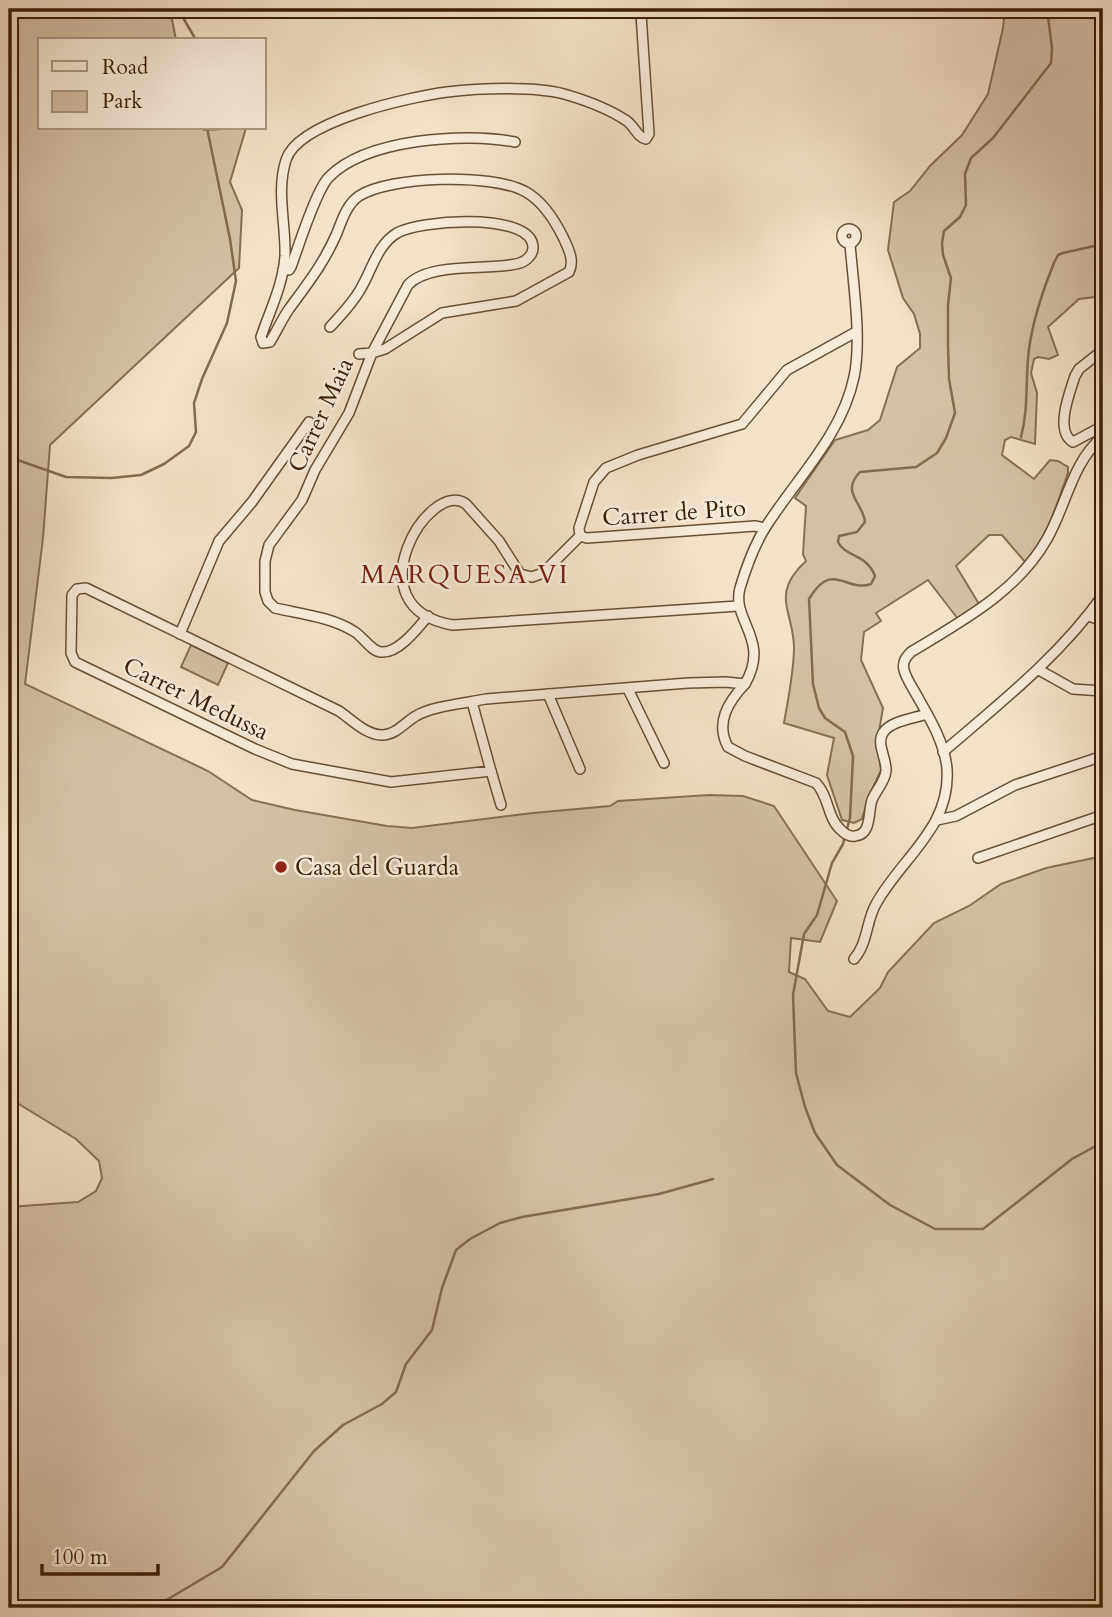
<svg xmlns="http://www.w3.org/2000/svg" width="1112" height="1617" viewBox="0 0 1112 1617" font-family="Cardo,serif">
<rect width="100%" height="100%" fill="#f3e2c9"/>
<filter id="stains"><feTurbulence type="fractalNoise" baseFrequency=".00286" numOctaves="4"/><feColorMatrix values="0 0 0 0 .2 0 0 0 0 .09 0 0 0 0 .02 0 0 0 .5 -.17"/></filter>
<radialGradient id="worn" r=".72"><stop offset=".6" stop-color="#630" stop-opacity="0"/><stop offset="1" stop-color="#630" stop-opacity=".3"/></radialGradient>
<g fill="#d3c1a7" stroke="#867054" stroke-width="2">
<polygon points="9,9 170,9 176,40 40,40 40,128 202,128 204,130 246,128 230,182 242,210 239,268 50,445 43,538 25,684 208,771 252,800 295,810 387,826 412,828 533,813 610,806 618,801 709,795 743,796 774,806 837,901 820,942 791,938 789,972 805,979 828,1011 850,1017 880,988 888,972 934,923 969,906 1001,884 1046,868 1103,856 1103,1608 9,1608 9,1207 78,1202 96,1191 102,1178 99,1161 76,1139 9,1098"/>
<path d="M 1005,9 L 1103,9 L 1103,296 L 1079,299 L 1048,327 L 1058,355 L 1049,359 L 1038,357 L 1034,359 L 1031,373 L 1037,393 L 1035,444 L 1011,437 L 1005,440 L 1002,455 L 1034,479 L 1050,460 L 1058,461 L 1068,467 L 1068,473 C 1057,503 1048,537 1025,562 L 1002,535 L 989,535 L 956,566 L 979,604 L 958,619 L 928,580 L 876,613 L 881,621 L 864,632 L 861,660 L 883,708 L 877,743 L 881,770 L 868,798 L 862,819 L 854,823 L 842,820 L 827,775 L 834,738 L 784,723 C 788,699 794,672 794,647 C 793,610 770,594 806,561 L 803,554 L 806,506 L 795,498 L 835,440 L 868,430 L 880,420 L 897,367 L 920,348 L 920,334 L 914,314 L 903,298 L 888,250 L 894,202 L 910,191 L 930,166 L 962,135 L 988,94 L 1003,28 Z"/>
<polygon points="191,645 228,663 218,685 181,667"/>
</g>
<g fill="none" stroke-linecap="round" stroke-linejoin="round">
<g stroke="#836b51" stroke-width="2.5">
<polyline points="178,9 196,40"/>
<path d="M 1047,9 L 1052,48 L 1051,63 L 993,138 L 971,158 L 965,174 L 966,205 L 960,217 L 944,231 L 942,243 L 943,255 L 951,278 L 948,305 L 948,346 L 949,379 L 955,413 L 946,438 L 937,453 L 916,467 L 860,472 C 840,493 863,502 865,522 L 857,532 L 839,536 L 838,542 C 846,558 866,553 875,576 L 871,584 C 845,593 833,559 809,599 L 813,684 L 819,708 L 825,718 L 845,732 L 853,756 L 850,818 L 843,844 L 832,863 L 817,915 L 804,934 L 793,995 L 796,1073 L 805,1107 L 815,1133 L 837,1165 L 890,1205 L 935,1229 L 983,1229 L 1072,1159 L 1103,1142"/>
<path d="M 1021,437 C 1029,407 1025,379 1029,349 C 1033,320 1043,290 1054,263 L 1058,255 L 1063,253 L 1103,244"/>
<polyline points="9,457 66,477 111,478 141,475 164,464 189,446 196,432 194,403 202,379 227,323 236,281 230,239 207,128"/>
<polyline points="153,1608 222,1567 314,1451 343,1425 382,1404 396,1392 406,1364 432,1330 442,1288 456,1250 470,1239 500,1223 522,1217 659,1194 713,1179"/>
</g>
<defs>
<g id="minor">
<circle cx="849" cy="236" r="7"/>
<path d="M 283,270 L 289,270 L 291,267 C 298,248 316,190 329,177 C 366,139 465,132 515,142"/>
<path d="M 330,327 C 341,315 352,304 360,290 C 372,270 377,245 397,233 C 420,220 521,213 532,242 C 534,248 533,253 529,257 C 524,263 517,264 510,265 C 481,270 428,263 408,285 L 372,353 L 359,354"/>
<path d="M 1103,350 L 1079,369 L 1075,376 C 1070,392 1054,431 1073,442 L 1103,426"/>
<path d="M 580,536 L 543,573 L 532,577 L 520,574 L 499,541 L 466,504 C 430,477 350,608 453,625 L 738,606"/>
<polyline points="580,536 579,528 594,482 606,468 638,455 742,424 787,370 856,332"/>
<polyline points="580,536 587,538 755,526 765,528"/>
<path d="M 428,616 C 418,628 398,654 381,652 C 371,651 363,637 355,632 C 332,617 301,614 275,608 L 268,601 L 265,592 L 265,561 L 269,545 L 302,500 L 315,470 L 349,413 L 372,353 L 385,349 L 442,313 L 516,301 L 569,272 C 575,260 568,248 563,237 C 555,221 542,201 526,192 C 493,173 390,176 359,196 C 347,204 342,220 337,233 C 324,263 308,283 289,309 C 282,319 277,331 270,342 L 263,343 L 261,337 C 270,310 283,285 285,256 C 286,224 276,191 286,160 C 298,121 410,97 447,92 C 479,88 534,86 564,94 C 585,100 609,109 627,121 C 635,127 637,137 646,139 L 649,134 L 641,14 L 644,9"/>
<polyline points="1089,616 1103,621"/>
<polyline points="180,634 219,541 252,502 309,422"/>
<polyline points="1039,670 1073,689 1103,691"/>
<path d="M 745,684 C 771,639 731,621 740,588 C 746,568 754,546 765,528 C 796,479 842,435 854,377 C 862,339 853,283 850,244"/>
<polyline points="628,689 664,763"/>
<polyline points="548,694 580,769"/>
<path d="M 472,702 L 491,771 L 391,782 L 292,764 L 255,749 L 75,662 L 71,653 L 72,595 L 77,589 L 86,588 L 339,711 C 351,719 366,735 382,735 C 396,735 405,722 416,716 C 432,706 467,703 486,699 L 688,683 L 726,682 L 745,684 C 728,702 715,723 728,747 L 745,756 L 816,783 C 829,796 827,818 841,830 C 845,834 850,837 855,836 C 872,835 868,811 872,800 C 876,790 885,782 886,771 C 887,759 876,744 883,733 C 890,721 915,718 927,714"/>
<path d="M 943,752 C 1000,703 1059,657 1103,595"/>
<polyline points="491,771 501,805"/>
<polyline points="937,820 956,816 1015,785 1103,756"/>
<polyline points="978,858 1103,815"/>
<path d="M 854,959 C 868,943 866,921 876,904 C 901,858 951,828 947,769 C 945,743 929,717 916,694 C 912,687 906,678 904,670 C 902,662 906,657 911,652 C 962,621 1017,592 1047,539 C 1067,504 1071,464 1103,436"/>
</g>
</defs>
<use href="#minor" stroke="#684f34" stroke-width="12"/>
<use href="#minor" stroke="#f7ecdc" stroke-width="9"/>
</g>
<circle fill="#8f2418" stroke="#f7ecdc" stroke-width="2.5" cx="281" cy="867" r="7"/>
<g text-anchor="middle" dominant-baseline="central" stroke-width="5" stroke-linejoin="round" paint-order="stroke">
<g font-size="24" fill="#391e02" stroke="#f7ecdc">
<text transform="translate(321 415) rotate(-65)">Carrer Maia</text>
<text transform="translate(674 513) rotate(-4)">Carrer de Pito</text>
<text transform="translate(196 699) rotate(26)">Carrer Medussa</text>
</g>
<g font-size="24" fill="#391e02" stroke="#f7ecdc" text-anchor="start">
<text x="295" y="867">Casa del Guarda</text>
</g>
<g font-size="26" letter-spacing="2" fill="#7a1f14" stroke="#f7ecdc">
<text x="465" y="574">MARQUESA VI</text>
</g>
</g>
<rect width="1112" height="1617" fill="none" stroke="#f3e2c9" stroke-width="35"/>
<rect x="10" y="10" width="1091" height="1596" fill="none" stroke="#391e02" stroke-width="3.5"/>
<rect x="18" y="18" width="1077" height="1582" fill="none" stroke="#391e02" stroke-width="2"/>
<rect x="38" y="38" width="228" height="91" fill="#f7ecdc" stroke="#ab9a85" stroke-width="2"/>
<rect x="52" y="61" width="35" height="10" fill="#f7ecdc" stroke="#ab9a85" stroke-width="2"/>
<text x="102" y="74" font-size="21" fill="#391e02">Road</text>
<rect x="52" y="91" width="35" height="21" fill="#d3c1a7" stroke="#ab9a85" stroke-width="2"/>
<text x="102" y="108" font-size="21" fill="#391e02">Park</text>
<path d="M42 1564v10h116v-10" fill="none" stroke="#391e02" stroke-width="3.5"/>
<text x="52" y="1564" font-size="21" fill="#391e02" stroke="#f7ecdc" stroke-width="5" paint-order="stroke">100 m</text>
<rect width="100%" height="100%" filter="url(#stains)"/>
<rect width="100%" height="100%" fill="url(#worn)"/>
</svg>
